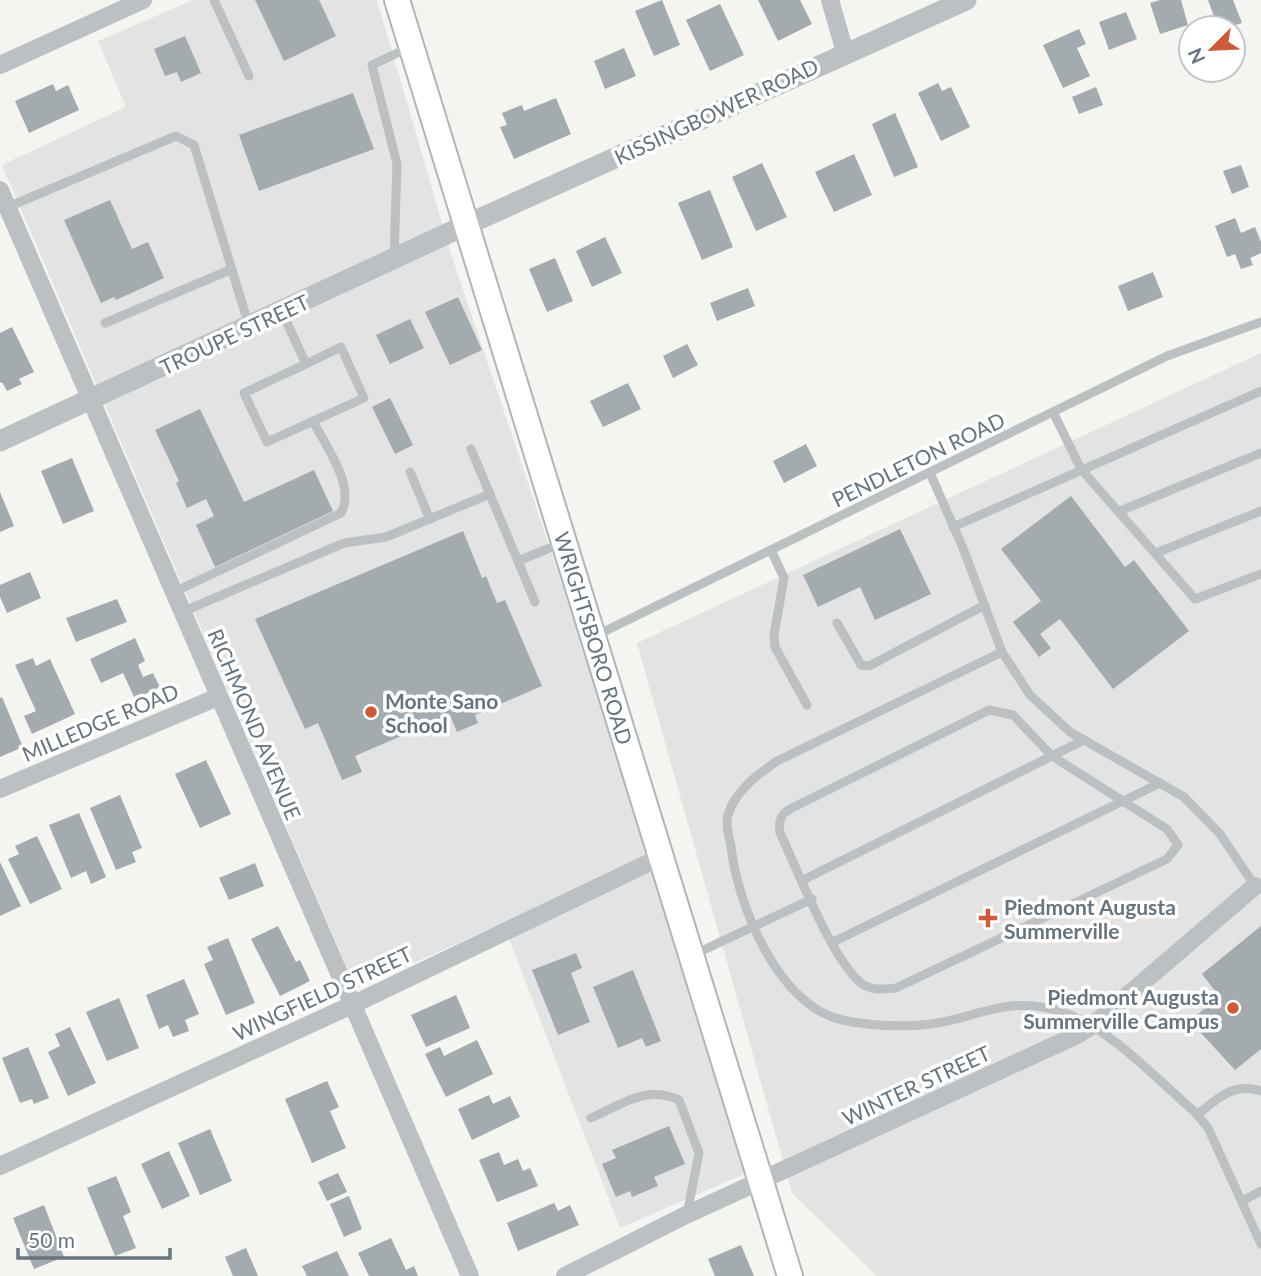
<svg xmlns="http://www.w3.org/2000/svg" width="1261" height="1276" viewBox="0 0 1261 1276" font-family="Lato,sans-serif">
<rect width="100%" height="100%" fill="#f4f4f1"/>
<g fill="#e2e3e2">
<polygon points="193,0 377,0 452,257 583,647 744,1174 620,1228 503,923 356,989 2,165 126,107 98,41"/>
<polygon points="1261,353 1261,1276 877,1276 792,1193 637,643"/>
</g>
<g fill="#a4abaf">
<polygon points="255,0 319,0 336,36 284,61"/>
<polygon points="662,0 680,45 654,56 635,11"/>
<polygon points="758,0 800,0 812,24 778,41"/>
<polygon points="1160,0 1181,0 1188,25 1160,34 1150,3"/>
<polygon points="1208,0 1233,0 1242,23 1226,28 1221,17 1215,19"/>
<polygon points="720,4 744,55 710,71 686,20"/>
<polygon points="1126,12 1137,39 1109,50 1099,22"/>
<polygon points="1079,29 1086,44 1077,48 1090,76 1063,88 1043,45"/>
<polygon points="185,36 201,73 181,82 177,72 165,76 154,49"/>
<polygon points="624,48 636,76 605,89 594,61"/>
<polygon points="938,83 942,91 951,87 970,127 941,141 918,93"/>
<polygon points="53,84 56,91 68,85 79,110 29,133 15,101"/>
<polygon points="1096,87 1103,105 1079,114 1072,97"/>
<polygon points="353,93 374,149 259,191 239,135"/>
<polygon points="556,98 571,134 514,159 500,127 507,125 502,113 522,105 524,111"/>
<polygon points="895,113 918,167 894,177 872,124"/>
<polygon points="854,154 872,195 834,212 815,172"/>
<polygon points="762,163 787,217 756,231 732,177"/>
<polygon points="1241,165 1249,187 1232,194 1223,171"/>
<polygon points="710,190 733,247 702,260 678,203"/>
<polygon points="110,200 132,249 148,242 164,278 116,300 114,297 101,303 64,220"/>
<polygon points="1235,218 1241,233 1255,227 1261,242 1261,253 1250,258 1253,265 1241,269 1235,254 1227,257 1215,226"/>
<polygon points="605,237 622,273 592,287 576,251"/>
<polygon points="555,258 573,301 547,312 529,269"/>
<polygon points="1153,272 1163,297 1128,311 1118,286"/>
<polygon points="748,288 755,306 717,321 710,303"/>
<polygon points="458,297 482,350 450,365 425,312"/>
<polygon points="410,319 424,348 390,364 376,335"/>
<polygon points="12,327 34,372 19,379 22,384 7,391 2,382 0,383 0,333"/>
<polygon points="687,344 698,365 673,378 663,356"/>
<polygon points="628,383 641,409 603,427 590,401"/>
<polygon points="390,398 413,445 395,454 372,407"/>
<polygon points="200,409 244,502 314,470 333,511 215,567 196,525 214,516 206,499 187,508 176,483 179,481 155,430"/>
<polygon points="806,444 817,466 784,483 773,461"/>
<polygon points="72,458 94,511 63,524 41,471"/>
<polygon points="0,492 14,526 0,532"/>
<polygon points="1071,496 1125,567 1134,560 1189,631 1113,689 1060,619 1040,634 1051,648 1039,657 1013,622 1041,601 1001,549"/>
<polygon points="900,529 931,594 875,620 860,587 818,607 803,575"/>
<polygon points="463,531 482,578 486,576 497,603 505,600 542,686 475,715 478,723 457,732 450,715 355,756 362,772 342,780 318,723 305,729 255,619"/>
<polygon points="30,572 41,598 7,613 0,597 0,585"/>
<polygon points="117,599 127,622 76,642 66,618"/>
<polygon points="135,638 145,661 138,665 143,677 153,673 160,687 135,699 123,673 101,683 90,659"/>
<polygon points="33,658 36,666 50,659 75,714 32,734 24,716 36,711 15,665"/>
<polygon points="2,697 23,747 0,757 0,698"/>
<polygon points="206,760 231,814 200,828 175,774"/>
<polygon points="120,795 142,848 132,852 136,862 116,870 90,808"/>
<polygon points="79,813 106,877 91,884 86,871 71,878 49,825"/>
<polygon points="37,836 62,889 30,904 8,859 19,854 15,846"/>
<polygon points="0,862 21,906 0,916"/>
<polygon points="255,863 264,886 229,900 219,878"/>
<polygon points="278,926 296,962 300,960 310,981 280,996 251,939"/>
<polygon points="1261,926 1261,1049 1235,1070 1190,1021 1219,996 1202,974"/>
<polygon points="228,938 255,1003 226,1015 204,964 213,960 207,947"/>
<polygon points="576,953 582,968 571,973 590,1022 558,1035 532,970"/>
<polygon points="633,970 661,1041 646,1047 642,1038 618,1048 593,987"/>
<polygon points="184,979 199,1014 185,1020 189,1031 173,1037 168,1025 159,1029 146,995"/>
<polygon points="456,995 470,1028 426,1047 411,1015"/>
<polygon points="119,998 139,1048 107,1061 86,1012"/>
<polygon points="70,1027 96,1083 68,1096 48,1052 60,1046 55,1034"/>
<polygon points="477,1040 493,1074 446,1097 425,1054 440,1047 444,1056"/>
<polygon points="28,1047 49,1098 34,1104 32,1099 20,1103 2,1058"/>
<polygon points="327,1081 339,1107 330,1111 346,1148 312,1163 285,1099"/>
<polygon points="489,1095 493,1104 510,1096 520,1117 472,1140 458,1109"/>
<polygon points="669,1126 685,1164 654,1177 658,1186 632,1197 630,1191 616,1197 602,1164 616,1158 612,1150"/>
<polygon points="210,1129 232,1181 200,1195 178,1143"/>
<polygon points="169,1151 190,1196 162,1209 141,1164"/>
<polygon points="499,1152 504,1165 518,1159 523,1171 530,1168 538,1186 497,1202 479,1160"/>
<polygon points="338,1173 347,1192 327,1201 318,1182"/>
<polygon points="116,1176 131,1212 123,1216 136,1248 115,1256 87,1188"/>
<polygon points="349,1196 362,1229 344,1237 330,1204"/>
<polygon points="554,1203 558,1211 570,1205 579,1225 518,1251 507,1223"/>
<polygon points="44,1205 64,1257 34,1269 13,1218"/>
<polygon points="391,1238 406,1270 414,1266 418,1276 369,1276 358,1253"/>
<polygon points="741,1245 754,1276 715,1276 708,1259"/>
<polygon points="246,1248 258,1276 233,1276 225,1257"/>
<polygon points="337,1251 349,1276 307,1276 302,1266"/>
</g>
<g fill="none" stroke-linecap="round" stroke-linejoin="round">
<defs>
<polyline id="secondary" points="397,0 790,1276"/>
</defs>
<use href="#secondary" stroke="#b1b5b9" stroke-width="28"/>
<g stroke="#bcc0c2" stroke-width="9">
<polyline points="214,0 249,76"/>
<polyline points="8,207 176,136 194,145 249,326"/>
<polyline points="394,258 397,164 372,65 410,47"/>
<polyline points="282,312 306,364 244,393 267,442 364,398 341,347 306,364"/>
<polyline points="105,323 232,269"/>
<polyline points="1053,412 1081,469 1195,599 1261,574"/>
<polyline points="471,449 535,602"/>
<polyline points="410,472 430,519"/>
<polyline points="930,473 963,548 1002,652 1030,695 1070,732 1184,797 1220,834 1255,886"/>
<polyline points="1120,511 1261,453"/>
<polyline points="953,527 1261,391"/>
<polyline points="771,550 784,578 774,635 775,647 807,705"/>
<polyline points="1156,553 1261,511"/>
<polyline points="518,561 562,543"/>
<path d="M 174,592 L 341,513 C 356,486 326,447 313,421"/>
<polyline points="182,612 344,543 386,537 490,494"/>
<polyline points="837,623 861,665 869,666 985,605"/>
<polyline points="595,636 1167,356 1261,322"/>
<path d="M 1002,652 L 777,761 C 757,775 735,791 728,815 C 725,823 729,838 731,846 C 737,904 778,1006 842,1020 C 867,1025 896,1027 921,1025 C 972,1022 998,995 1056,1010 C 1106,1023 1156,1079 1195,1112 L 1208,1128 L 1261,1244"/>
<path d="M 989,710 L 1013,715 L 1052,756 L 1167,829 L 1178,845 L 1167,859 L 896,988 C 885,989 874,991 864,985 C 834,966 797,868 780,833 C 778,819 781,813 794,807 Z"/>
<polyline points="803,880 1084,740"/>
<polyline points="833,942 1160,783"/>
<polyline points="693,955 812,899"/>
<path d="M 1197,1115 C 1218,1098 1233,1082 1261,1091"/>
<path d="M 591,1118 C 623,1104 645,1085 679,1100 L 699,1153 L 687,1214"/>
<polyline points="1242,1201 1261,1191"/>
</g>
<g stroke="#bcc0c2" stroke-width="18">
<polyline points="830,0 845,52"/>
<polyline points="0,65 143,0"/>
<polyline points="0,190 470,1276"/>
<polyline points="0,789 218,697"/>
<polyline points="0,1166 352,1005 661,857"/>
<polyline points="565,1276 686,1215 1077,1035 1093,1025 1255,886"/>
</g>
<polyline stroke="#bcc0c2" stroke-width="21" points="0,441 466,225 966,0"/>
<use href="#secondary" stroke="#fff" stroke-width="24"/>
</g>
<g fill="#cb5b3a" stroke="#fff" stroke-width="2.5">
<circle cx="371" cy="712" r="7"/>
<path d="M984.5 907.5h7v7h7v7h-7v7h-7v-7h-7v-7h7z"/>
<circle cx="1233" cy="1008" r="7"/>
</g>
<g text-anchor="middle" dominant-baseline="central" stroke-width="7" stroke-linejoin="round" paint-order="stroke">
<g font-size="21" fill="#67747e" stroke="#fff">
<text transform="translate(716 111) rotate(-25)">KISSINGBOWER ROAD</text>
<text transform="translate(234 334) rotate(-25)">TROUPE STREET</text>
<text transform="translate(918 459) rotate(-26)">PENDLETON ROAD</text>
<text transform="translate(594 638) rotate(73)">WRIGHTSBORO ROAD</text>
<text transform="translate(100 722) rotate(-23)">MILLEDGE ROAD</text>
<text transform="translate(255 724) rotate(67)">RICHMOND AVENUE</text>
<text transform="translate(322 993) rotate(-25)">WINGFIELD STREET</text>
<text transform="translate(916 1085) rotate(-25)">WINTER STREET</text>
</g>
<g font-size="21" font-weight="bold" fill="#67747e" stroke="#fff" text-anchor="start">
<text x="385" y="700">Monte Sano<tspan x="385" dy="24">School</tspan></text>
<text x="1004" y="906">Piedmont Augusta<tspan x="1004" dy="24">Summerville</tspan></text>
<text x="1219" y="996" text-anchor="end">Piedmont Augusta<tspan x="1219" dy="24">Summerville Campus</tspan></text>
</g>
</g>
<g transform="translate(1212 49) rotate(246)"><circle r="33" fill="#ffffff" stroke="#c2c7cb" stroke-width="2"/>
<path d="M0-5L12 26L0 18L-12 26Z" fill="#cb5b3a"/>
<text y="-10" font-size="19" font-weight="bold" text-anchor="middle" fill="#67747e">N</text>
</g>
<path d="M18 1248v10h152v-10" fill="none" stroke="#67747e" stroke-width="3.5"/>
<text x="28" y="1248" font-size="21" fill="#67747e" stroke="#ffffff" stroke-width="5" paint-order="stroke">50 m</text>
</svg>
